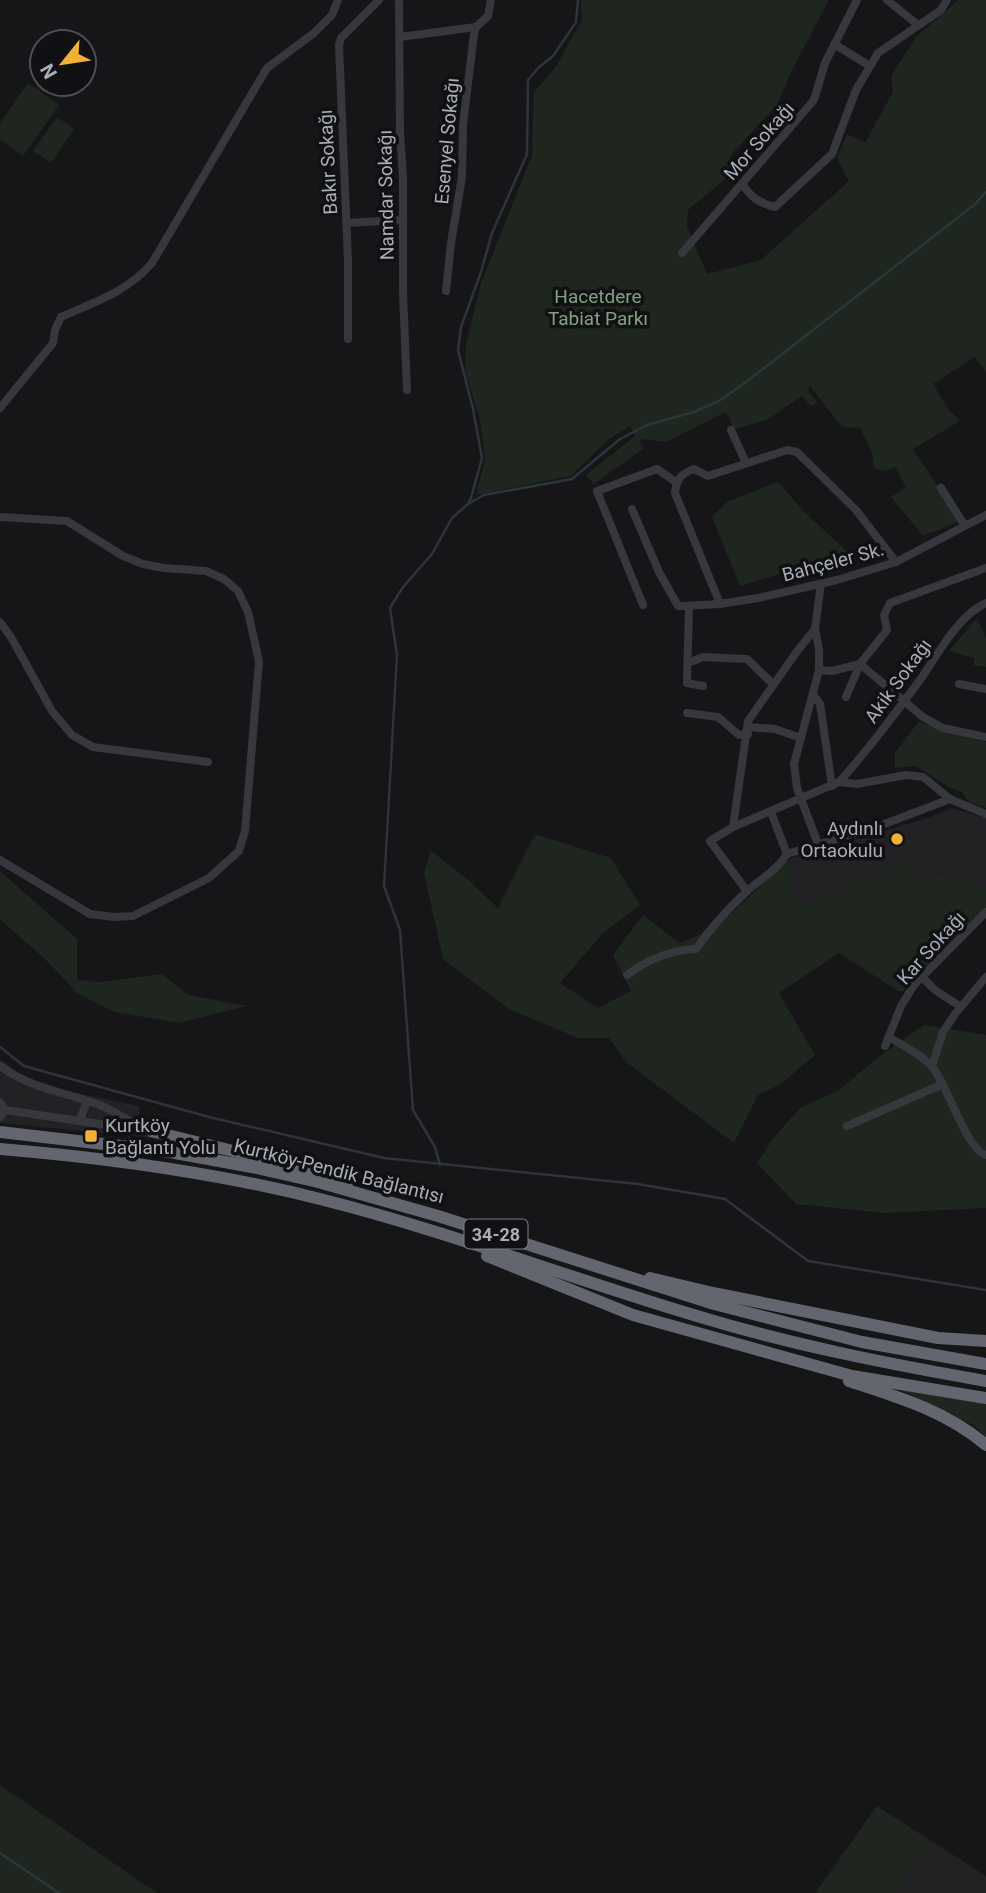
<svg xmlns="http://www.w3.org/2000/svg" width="986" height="1893" viewBox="0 0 986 1893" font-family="Roboto,sans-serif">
<rect width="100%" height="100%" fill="#161618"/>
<g fill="#222225">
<polygon points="952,808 986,818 986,891 937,872 918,885 902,862 806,906 793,890 789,859 928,818"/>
<polygon points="0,1059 28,1080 52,1088 139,1106 141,1123 326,1172 383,1191 315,1173 160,1139 0,1123"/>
<polygon points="877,1806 986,1876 986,1893 815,1893"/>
</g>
<g fill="#1e261f">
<polygon points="581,0 829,0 792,70 777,105 730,156 730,175 688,210 687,227 707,274 761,260 849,181 837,158 847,134 865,143 893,92 891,76 916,37 958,0 986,0 986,372 975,357 933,384 949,410 960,421 913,449 961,521 923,536 891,497 906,487 895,467 887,471 874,469 872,452 860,428 842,427 810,386 808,390 817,403 811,406 802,396 767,420 734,429 726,412 666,442 642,439 639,441 644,448 594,484 586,475 635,436 630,426 608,440 571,476 476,495 485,458 480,420 465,370 466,344 481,283 532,156 534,92 555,68 582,20"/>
<polygon points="28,83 59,105 23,156 0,140 0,123"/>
<polygon points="57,117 74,129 51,163 33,151"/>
<polygon points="778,482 805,513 857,560 792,581 780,574 740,586 712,517 727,502"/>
<polygon points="977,618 986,638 986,667 973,665 975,658 949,651"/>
<polygon points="919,721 947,732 986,742 986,808 968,801 962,792 949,787 916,766 895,768 895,753"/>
<polygon points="535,834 611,858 640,905 603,933 560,983 598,1008 631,991 613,955 643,915 679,943 716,928 789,859 794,890 806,906 902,862 918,885 937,872 986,891 986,907 920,972 904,991 898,991 839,953 779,993 815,1055 781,1084 758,1095 734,1143 626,1062 609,1038 578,1038 509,1009 443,959 424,873 431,851 465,877 498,908"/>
<polygon points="0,871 77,939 77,980 100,982 162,974 188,995 247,1006 179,1023 114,1012 77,993 45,959 0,919"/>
<polygon points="924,1025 986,1035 986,1208 886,1213 796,1204 757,1163 775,1136 800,1108 839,1090 881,1055"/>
<polygon points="901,1390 986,1404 986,1437 973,1425"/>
<polygon points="0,1785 157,1893 0,1893"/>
<polygon points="877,1806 930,1841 894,1893 816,1893"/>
</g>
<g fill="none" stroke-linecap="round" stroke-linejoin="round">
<g stroke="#2c353c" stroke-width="2.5">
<polyline points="468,504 484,495 572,479 620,439 647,425 694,412 719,401 746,382 974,205 986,192"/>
<polyline points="0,1047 24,1066 209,1117 384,1158 638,1184 725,1199 808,1261 986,1290"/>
<polyline points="440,1165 435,1147 413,1110 400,930 384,886 397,655 390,608 403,587 432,554 452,518 468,504 471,498 482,458 473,409 458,350 461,327 481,272 492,233 527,154 528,80 538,68 553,56 576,22 578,0"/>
<polyline points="0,1853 59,1893"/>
</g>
<g stroke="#37383d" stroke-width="8">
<polyline points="399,0 400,132 403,177 403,293 407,390"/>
<polyline points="887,0 918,25"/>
<polyline points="400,37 476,27"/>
<polyline points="834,44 870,66"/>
<path d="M 743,185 C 752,198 759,203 775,207 L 832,154 L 856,90 L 878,53 L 941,10 L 947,0"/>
<polyline points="347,223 403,220"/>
<polyline points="682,253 814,100 825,63 857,0"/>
<polyline points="446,291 451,243 462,177 463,125 474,34 476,27 488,16 491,0"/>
<polyline points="348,339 348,261 339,45 341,38 379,0"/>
<path d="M 0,408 L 53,343 L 55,330 L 61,317 C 95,302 127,292 152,263 L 267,68 L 314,33 L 332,15 L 338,0"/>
<polyline points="731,430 746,463"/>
<polyline points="941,488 965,526"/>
<polyline points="632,509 659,572 678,606 683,606 720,604 758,598 837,580 896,562 986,515"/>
<polyline points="0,517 67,521 123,556 143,564 164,568 206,571 224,579 238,591 248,612 259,661 245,831 239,851 209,878 133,916 114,917 90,914 0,860"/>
<path d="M 720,604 L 675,493 C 676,479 682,473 694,469 L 708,476 L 787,450 L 797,452 L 856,510 L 896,562"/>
<polyline points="643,605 597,491 657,469 676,482"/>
<polyline points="689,606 687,683 703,686"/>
<polyline points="0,622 11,637 52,711 72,735 93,747 208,762"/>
<polyline points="815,629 819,649 819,670 794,764 797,788 818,844"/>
<polyline points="688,663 703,657 747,659 773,684"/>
<polyline points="819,670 832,671 860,664 923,717 943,728 986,737"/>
<polyline points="959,684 986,689"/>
<polyline points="813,694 820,704 832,786"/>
<polyline points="846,697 860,664 887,630 884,615 890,603 986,568"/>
<polyline points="687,713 718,717 739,735 748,734"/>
<polyline points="748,727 775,729 801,738"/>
<path d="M 839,782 C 868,750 894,715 920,680 C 937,656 958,615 986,603"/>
<polyline points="771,812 787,854"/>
<polyline points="733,827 748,721 798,650 815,629 821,583"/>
<polyline points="787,854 882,825 950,799 986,814"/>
<polyline points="747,891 710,841 733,827 839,782 857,784 906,775 923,777 950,799"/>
<path d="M 627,975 C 647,960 671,950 696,949 C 711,927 728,909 747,891 C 762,878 777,870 787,854"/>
<polyline points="922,977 935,990 961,1007"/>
<path d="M 889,1037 C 903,1046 923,1055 933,1068 C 949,1088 966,1149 986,1155"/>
<polyline points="885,1046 901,1006 914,985 986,912"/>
<path d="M 0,1066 C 30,1088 63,1092 97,1104 C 116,1111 132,1124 151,1131"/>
<polyline points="932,1066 943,1032 955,1014 986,977"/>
<polyline points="0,1102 5,1110 0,1117"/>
<polyline points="5,1110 141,1130"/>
<polyline points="80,1120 87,1101"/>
<polyline points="847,1126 943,1084"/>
</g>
<g stroke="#63666e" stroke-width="12">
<polyline points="151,1131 323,1173 347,1185"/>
<polyline points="0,1132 164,1151 252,1167 318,1182 438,1216 714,1304 862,1342 986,1364"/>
<path d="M 0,1149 C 109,1158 218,1173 324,1200 C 450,1232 572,1279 697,1316 C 792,1345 889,1364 986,1381"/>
<polyline points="487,1256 633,1315 852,1376 986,1398"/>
<polyline points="650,1278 713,1293 938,1338 986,1341"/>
<path d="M 849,1381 C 898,1397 946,1411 986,1445"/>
</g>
</g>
<g fill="#f2b134" stroke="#111113" stroke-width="2.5">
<circle cx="897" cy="839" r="7"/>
<rect x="84" y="1129" width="14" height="14" rx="3.5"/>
</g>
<g text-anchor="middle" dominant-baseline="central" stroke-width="7" stroke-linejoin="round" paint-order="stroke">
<rect fill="#111113" stroke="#7b7e86" stroke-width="2" x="464.5" y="1219.5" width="63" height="29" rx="5"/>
<g font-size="18" font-weight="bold" fill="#a8adb8">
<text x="496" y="1234">34-28</text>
</g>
<g font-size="19" fill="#a8adb8" stroke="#111113">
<text transform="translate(447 141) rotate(-85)">Esenyel Sokağı</text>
<text transform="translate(759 141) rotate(-49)">Mor Sokağı</text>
<text transform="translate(328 162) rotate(-93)">Bakır Sokağı</text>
<text transform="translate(386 195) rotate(-91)">Namdar Sokağı</text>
<text transform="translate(833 562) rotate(-15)">Bahçeler Sk.</text>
<text transform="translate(898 681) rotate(-54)">Akik Sokağı</text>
<text transform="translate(931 948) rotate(-48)">Kar Sokağı</text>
<text transform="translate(339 1171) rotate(14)">Kurtköy-Pendik Bağlantısı</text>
</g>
<g font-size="19" fill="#7fa381" stroke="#111113">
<text x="598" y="296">Hacetdere<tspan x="598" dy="22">Tabiat Parkı</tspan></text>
</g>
<g font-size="19" fill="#a8adb8" stroke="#111113" text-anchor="end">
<text x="883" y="828">Aydınlı<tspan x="883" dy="22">Ortaokulu</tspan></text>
<text x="105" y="1125" text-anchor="start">Kurtköy<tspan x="105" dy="22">Bağlantı Yolu</tspan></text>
</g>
</g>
<g transform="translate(63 63) rotate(240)"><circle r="33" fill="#111113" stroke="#4d4f55" stroke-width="2"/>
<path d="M0-5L12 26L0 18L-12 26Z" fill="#f2b134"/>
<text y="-10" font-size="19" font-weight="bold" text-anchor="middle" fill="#a8adb8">N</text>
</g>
</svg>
